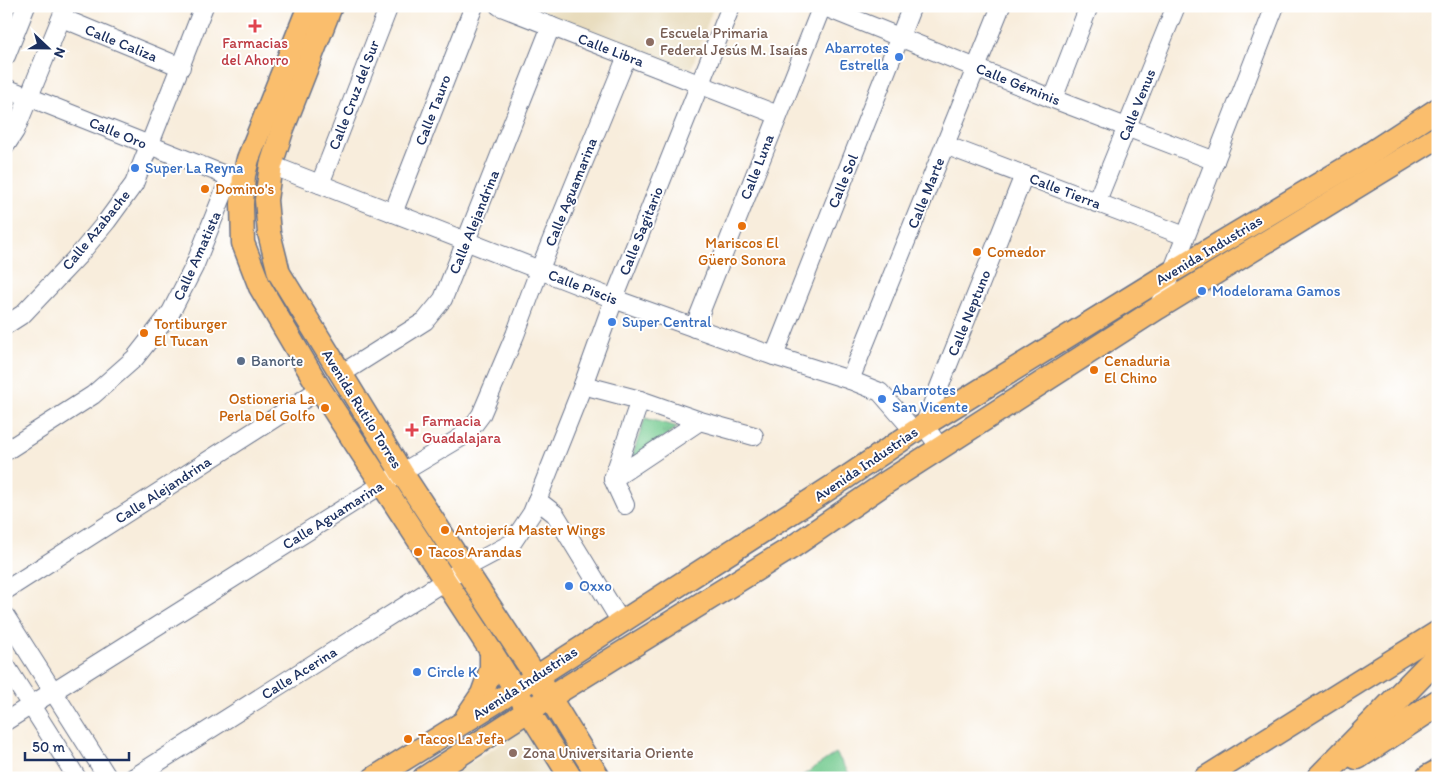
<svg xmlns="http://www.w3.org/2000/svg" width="1444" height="784" viewBox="0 0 1444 784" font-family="Itim,sans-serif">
<defs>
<pattern id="grass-tufts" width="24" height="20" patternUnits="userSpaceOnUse" patternTransform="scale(1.25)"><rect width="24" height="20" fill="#73ca8f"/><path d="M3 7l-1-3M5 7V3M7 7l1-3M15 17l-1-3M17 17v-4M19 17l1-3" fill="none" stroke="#5ea478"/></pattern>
</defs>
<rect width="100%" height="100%" fill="#fff"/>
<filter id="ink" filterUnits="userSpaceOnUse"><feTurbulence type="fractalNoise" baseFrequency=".02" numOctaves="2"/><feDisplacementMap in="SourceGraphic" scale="10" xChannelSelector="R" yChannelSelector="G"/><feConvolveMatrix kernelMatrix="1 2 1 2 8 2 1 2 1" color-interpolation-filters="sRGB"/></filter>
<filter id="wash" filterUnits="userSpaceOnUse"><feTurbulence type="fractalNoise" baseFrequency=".0096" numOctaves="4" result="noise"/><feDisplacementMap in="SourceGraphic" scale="20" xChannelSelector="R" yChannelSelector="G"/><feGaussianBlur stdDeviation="1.12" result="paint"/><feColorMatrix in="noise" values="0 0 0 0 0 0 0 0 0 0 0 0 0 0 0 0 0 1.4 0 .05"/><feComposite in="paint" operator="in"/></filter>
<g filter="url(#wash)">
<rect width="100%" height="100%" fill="#f8eddc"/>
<g fill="#e7daba">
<polygon points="512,6 714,6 688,78"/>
<polygon points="524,729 555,778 447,778"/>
</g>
<polygon fill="url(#grass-tufts)" stroke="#477c76" points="645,418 678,427 631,460"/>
<polygon fill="#73ca8f" stroke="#477c76" points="836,753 852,778 799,778"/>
</g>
<g filter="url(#ink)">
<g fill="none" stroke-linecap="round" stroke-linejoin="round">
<defs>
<g id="minor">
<polyline points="499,6 778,115"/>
<polyline points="822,6 1053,99 1215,161"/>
<polyline points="62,18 181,67"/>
<polyline points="6,56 26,6"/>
<polyline points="6,88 230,177"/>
<polyline points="1053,99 1089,6"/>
<polyline points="6,145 15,131 66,6"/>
<polyline points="945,145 1185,236"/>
<polyline points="271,165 614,299 774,356 850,380 880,392 914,431"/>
<polyline points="320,184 389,6"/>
<polyline points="1096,203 1176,6"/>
<polyline points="393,213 474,6"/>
<polyline points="1158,308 1275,6"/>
<polyline points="6,325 23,314 79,255 107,221 134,184 204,6"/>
<polyline points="694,328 822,6"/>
<polyline points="774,356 912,6"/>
<polyline points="341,374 425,321 443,299 551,26"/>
<polyline points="850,380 1001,6"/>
<polyline points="583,385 640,400 700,421 754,436"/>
<polyline points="640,400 613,479 700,421"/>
<polyline points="940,448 924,425 1024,175"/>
<polyline points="6,451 93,395 135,358 171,312 194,267 230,177"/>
<polyline points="613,479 625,505"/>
<polyline points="537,500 555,514 621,622"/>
<polyline points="6,590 320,389"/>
<polyline points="6,617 108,778"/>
<polyline points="6,666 77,778"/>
<polyline points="6,721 381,485 460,438 472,427 481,415 515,335 539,271 627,56"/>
<polyline points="133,778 465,568 512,543 532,513 583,385 614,299 731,6"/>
</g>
<g id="major">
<polyline points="309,6 248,159 244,175 242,204 243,243 260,287 320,389 491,651 571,778"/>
<polyline points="331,6 282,131 271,165 266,200 269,233 279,273 402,473 550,698 599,778"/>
<polyline points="467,716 482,694 491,669 491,651"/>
<polyline points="374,778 536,677 847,477 924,425 1170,273 1366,156 1438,109"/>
<polyline points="424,778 528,711 791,548 884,484 1158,308 1438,137"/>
<polyline points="1205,778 1438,632"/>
</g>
<g id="highway">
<polyline points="1357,756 1438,703"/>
<polyline points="1320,778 1438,657"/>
<polyline points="1429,778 1438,773"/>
</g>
</defs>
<use href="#minor" stroke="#68728a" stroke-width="20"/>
<use href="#major" stroke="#68728a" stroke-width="25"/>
<use href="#highway" stroke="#68728a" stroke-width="29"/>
<use href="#minor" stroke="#fff" stroke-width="18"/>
<use href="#major" stroke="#fabe6d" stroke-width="22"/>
<use href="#highway" stroke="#fabe6d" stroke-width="26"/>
</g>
</g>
<g fill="#e0444e" stroke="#fff" stroke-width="2">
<path d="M252.5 18.5h5v5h5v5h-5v5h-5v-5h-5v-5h5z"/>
<path d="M409.5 422.5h5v5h5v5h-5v5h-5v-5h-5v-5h5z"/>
</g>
<g fill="#8d6e63" stroke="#fff" stroke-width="2">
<circle cx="650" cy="42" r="5"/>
<circle cx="513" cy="753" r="5"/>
</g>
<g fill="#3f7fe0" stroke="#fff" stroke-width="2">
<circle cx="899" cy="57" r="5"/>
<circle cx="135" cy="168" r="5"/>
<circle cx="1202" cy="291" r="5"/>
<circle cx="612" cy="322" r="5"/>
<circle cx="882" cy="399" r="5"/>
<circle cx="569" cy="586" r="5"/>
<circle cx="417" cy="672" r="5"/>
</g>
<g fill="#e8710a" stroke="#fff" stroke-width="2">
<circle cx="205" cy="189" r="5"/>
<circle cx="742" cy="226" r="5"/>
<circle cx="977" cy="252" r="5"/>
<circle cx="144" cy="333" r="5"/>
<circle cx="1094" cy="370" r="5"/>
<circle cx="325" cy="408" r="5"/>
<circle cx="445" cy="530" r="5"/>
<circle cx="418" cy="552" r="5"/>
<circle cx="408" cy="739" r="5"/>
</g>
<circle fill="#5c6f8a" stroke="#fff" stroke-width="2" cx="241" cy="361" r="5"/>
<g text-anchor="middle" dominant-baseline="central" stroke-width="4" stroke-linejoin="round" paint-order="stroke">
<g font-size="15" fill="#785e54" stroke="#fff" text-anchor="start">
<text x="660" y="33">Escuela Primaria<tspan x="660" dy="17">Federal Jesús M. Isaías</tspan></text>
<text x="523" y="753">Zona Universitaria Oriente</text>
</g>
<g font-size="15" fill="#1b2f5e" stroke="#fff">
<text transform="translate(121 43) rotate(22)">Calle Caliza</text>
<text transform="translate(611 50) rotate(21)">Calle Libra</text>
<text transform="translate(1018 84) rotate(22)">Calle Géminis</text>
<text transform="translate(354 95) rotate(-69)">Calle Cruz del Sur</text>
<text transform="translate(1137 105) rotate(-68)">Calle Venus</text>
<text transform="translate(433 110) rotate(-69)">Calle Tauro</text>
<text transform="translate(118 133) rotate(22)">Calle Oro</text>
<text transform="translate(757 167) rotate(-69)">Calle Luna</text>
<text transform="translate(843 181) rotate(-68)">Calle Sol</text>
<text transform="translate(1065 191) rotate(21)">Calle Tierra</text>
<text transform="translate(571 192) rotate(-68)">Calle Aguamarina</text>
<text transform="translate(926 193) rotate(-68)">Calle Marte</text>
<text transform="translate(474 222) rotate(-68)">Calle Alejandrina</text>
<text transform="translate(96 230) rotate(-51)">Calle Azabache</text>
<text transform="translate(641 231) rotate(-68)">Calle Sagitario</text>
<text transform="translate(1209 250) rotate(-31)">Avenida Industrias</text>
<text transform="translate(197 256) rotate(-66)">Calle Amatista</text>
<text transform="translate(583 287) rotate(21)">Calle Piscis</text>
<text transform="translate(969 313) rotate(-68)">Calle Neptuno</text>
<text transform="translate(362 409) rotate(58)">Avenida Rutilo Torres</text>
<text transform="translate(866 464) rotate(-34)">Avenida Industrias</text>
<text transform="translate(163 490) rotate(-33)">Calle Alejandrina</text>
<text transform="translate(333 515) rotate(-32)">Calle Aguamarina</text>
<text transform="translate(299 673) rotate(-32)">Calle Acerina</text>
<text transform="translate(525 683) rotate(-33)">Avenida Industrias</text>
</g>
<g font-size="15" fill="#be3a42" stroke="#fff">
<text x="255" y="43">Farmacias<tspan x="255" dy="17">del Ahorro</tspan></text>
<text x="422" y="421" text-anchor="start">Farmacia<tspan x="422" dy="17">Guadalajara</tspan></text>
</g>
<g font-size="15" fill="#366cbe" stroke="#fff" text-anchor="start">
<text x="889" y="48" text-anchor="end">Abarrotes<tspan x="889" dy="17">Estrella</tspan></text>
<text x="145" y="168">Super La Reyna</text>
<text x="1212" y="291">Modelorama Gamos</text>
<text x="622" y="322">Super Central</text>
<text x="892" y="390">Abarrotes<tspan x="892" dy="17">San Vicente</tspan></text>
<text x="579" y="586">Oxxo</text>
<text x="427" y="672">Circle K</text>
</g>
<g font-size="15" fill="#c56008" stroke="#fff" text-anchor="start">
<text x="215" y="189">Domino's</text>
<text x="742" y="243" text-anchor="middle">Mariscos El<tspan x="742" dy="17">Güero Sonora</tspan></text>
<text x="987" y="252">Comedor</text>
<text x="154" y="324">Tortiburger<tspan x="154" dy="17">El Tucan</tspan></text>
<text x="1104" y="361">Cenaduria<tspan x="1104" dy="17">El Chino</tspan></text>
<text x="315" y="399" text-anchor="end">Ostioneria La<tspan x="315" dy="17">Perla Del Golfo</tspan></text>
<text x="455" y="530">Antojería Master Wings</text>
<text x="428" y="552">Tacos Arandas</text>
<text x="418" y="739">Tacos La Jefa</text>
</g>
<g font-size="15" fill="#4e5e75" stroke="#fff" text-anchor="start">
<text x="251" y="361">Banorte</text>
</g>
</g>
<rect width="1444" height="784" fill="none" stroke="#fff" stroke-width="25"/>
<g transform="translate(48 48) rotate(112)" stroke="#ffffff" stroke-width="4" paint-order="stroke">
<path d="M0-4L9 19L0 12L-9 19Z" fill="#1b2f5e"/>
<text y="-8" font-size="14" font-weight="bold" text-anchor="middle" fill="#1b2f5e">N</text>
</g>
<path d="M25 752v8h104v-8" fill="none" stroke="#1b2f5e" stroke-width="2.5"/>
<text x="32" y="752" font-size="15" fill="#1b2f5e" stroke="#ffffff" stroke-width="4" paint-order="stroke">50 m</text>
</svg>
